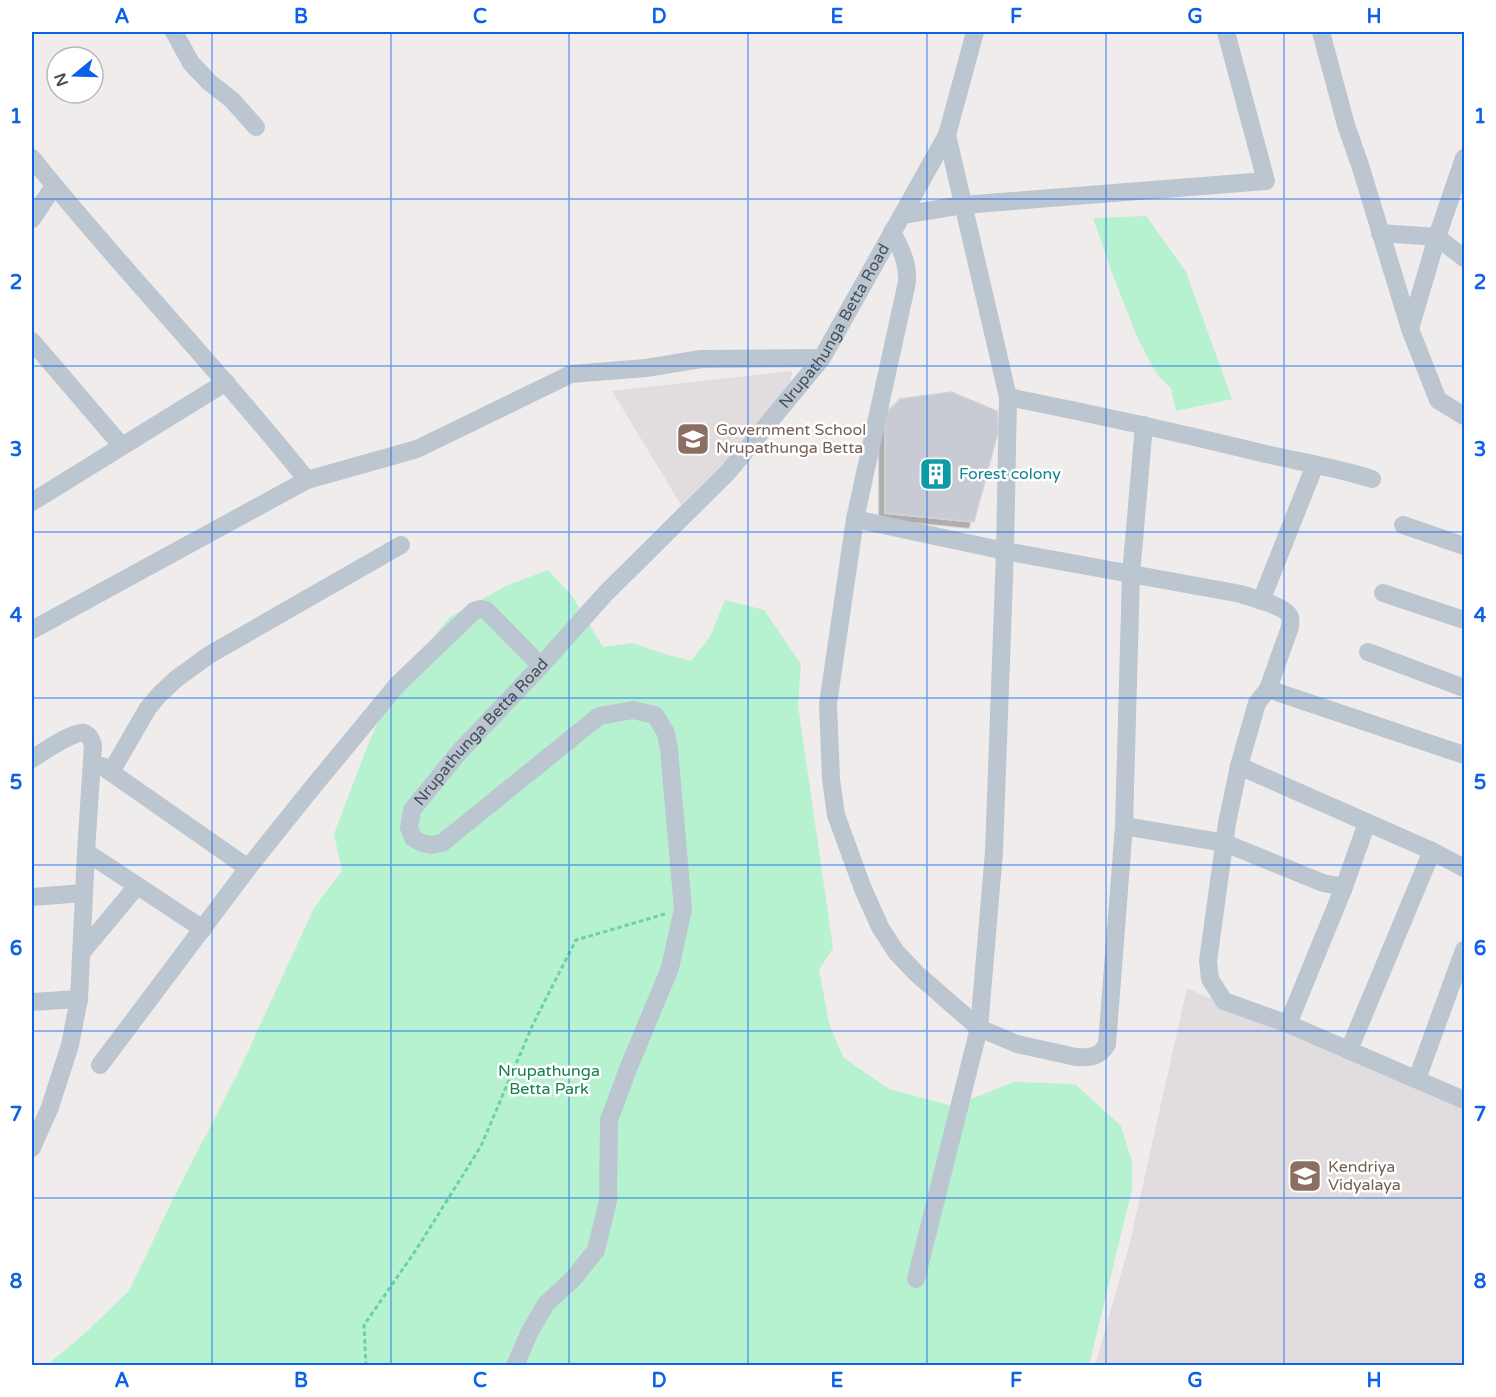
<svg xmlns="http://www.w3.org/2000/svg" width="1496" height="1397" viewBox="0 0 1496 1397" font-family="'Varela Round',sans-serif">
<defs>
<filter id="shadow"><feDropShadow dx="-5.5" dy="5.5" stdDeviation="0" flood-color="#0004"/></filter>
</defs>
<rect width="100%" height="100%" fill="#f0ecec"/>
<g fill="#e1ddde">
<polygon points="792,371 789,391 729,458 681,505 612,391"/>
<polygon points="1187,988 1464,1110 1464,1365 1095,1366 1130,1242"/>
</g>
<g fill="#b6f1d0">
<polygon points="1146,216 1186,272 1232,399 1176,411 1171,388 1158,376 1138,339 1114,278 1093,218"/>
<polygon points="548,570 572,596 603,647 632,643 665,654 691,661 710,637 725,600 764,610 801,664 798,705 833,948 819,970 830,1027 844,1058 889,1089 953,1106 1014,1082 1075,1084 1121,1126 1132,1162 1132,1190 1089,1365 46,1366 84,1334 129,1291 177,1191 238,1073 314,908 342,871 334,834 367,747 395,683 450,617 506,586"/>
</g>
<polygon fill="#c8cbd3" stroke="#d0d2d9" stroke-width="1.5" filter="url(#shadow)" points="951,392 997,411 998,432 974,522 885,513 885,415 900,399"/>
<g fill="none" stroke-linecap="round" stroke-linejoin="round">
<polyline stroke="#6cd1a5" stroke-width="3" stroke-dasharray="4.5 3" stroke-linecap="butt" points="366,1366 364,1325 416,1250 481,1146 533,1024 576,940 665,914"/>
<g stroke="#bcc6d0" stroke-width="18">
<polyline points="174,32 191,63 209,82 232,100 256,127"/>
<polyline points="1321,32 1346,125 1360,165 1410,329 1438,400 1464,416"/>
<path d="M 947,135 L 1008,397 C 1094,414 1180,433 1266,454 C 1301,462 1338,468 1372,479"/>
<path d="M 32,158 C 120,268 219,369 307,480"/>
<polyline points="902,215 963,205 1266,181 1226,32"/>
<polyline points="32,219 54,186"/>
<path d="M 892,232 C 901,249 908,262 907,282 L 855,519 L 828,704 L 831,779 L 836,815 L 863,889 L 880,927 L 896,952 L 917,974 L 979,1028 L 1017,1044 L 1076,1057 C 1090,1058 1100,1057 1107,1044 L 1124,826 L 1131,575 L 1144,425"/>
<polyline points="1380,233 1437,237 1464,258"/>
<polyline points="1410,329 1437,237 1464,158"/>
<polyline points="32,341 121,445"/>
<polyline points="32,502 226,382"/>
<path d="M 855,519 L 1005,551 L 1241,594 C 1252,598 1286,606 1290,617 C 1291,619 1290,624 1290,627 L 1268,689 L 1257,703 L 1239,766 L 1227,823 L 1208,961 L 1210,979 L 1224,1001 L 1288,1024 L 1464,1100"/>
<polyline points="1403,525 1464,546"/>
<polyline points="1383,593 1464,620"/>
<polyline points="1261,601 1315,465"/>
<polyline points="32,630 307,480 417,449 571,374 646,368 701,359 822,358"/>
<polyline points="1368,652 1464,688"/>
<polyline points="1268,689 1464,755"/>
<path d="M 32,759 C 41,753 75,730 84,733 C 90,735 91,740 93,745 L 86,852 L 79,999 L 70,1045 L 50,1107 L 32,1148"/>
<polyline points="102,766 248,868"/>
<polyline points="1239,766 1432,851 1464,868"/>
<polyline points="111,772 148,708 160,694 176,679 209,655 401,545"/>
<polyline points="1124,826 1225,843 1323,883 1344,887"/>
<polyline points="86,852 203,929"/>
<polyline points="32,897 84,893"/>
<polyline points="82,952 137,886"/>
<polyline points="32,1002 79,999"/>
<polyline points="1288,1024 1344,887 1367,823"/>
<polyline points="1349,1050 1432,851"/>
<polyline points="100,1065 248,868 312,788 397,685 474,611 481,609 486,610 541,666"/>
<polyline points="1417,1079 1464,950"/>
<polyline points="916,1279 979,1028 994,852 1005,551 1008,397"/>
<path id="s1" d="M 515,1366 L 530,1331 L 546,1304 L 574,1278 L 596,1250 L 608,1201 L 609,1120 L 628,1069 L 670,968 L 683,909 L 669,749 L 666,733 L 655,715 L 633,710 L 599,716 L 442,843 L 431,845 L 422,843 L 413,838 L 409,828 L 412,810 L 460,751 L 538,669 L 605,594 L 728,472 L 822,358 L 947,135 L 975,32"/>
</g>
</g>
<path fill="none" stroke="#0c61e9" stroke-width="1.5" stroke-opacity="0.55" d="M 212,32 L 212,1366M 391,32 L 391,1366M 569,32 L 569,1366M 748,32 L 748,1366M 927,32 L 927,1366M 1106,32 L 1106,1366M 1284,32 L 1284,1366M 32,199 L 1464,199M 32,366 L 1464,366M 32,532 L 1464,532M 32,698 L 1464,698M 32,865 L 1464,865M 32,1031 L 1464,1031M 32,1198 L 1464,1198"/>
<defs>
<symbol id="school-square" viewBox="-11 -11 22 22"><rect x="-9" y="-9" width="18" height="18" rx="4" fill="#8d6e63" stroke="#fff"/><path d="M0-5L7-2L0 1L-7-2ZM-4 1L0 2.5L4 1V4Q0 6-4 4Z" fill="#fff"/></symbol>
<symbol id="building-square" viewBox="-11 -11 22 22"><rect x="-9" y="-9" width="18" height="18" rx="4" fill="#0f9aa8" stroke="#fff"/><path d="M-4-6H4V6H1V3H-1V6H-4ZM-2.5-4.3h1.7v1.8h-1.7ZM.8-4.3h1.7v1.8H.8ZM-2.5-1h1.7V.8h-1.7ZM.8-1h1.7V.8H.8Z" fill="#fff"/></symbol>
</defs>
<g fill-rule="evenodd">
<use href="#school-square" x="674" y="420" width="38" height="38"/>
<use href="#building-square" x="917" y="455" width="38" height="38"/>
<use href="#school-square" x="1286" y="1157" width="38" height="38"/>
</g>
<g text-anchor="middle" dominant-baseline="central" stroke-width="5" stroke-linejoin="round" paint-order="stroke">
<g font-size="16" fill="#444f5b" stroke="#fff">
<text stroke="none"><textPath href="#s1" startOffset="1660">Nrupathunga Betta Road</textPath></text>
<text stroke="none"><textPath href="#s1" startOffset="1120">Nrupathunga Betta Road</textPath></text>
</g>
<g font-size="16" fill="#785e54" stroke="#fff" text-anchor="start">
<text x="716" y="430">Government School<tspan x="716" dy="18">Nrupathunga Betta</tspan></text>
<text x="1328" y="1167">Kendriya<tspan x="1328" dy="18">Vidyalaya</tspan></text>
</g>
<g font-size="16" fill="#0d838f" stroke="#fff" text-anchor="start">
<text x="959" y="474">Forest colony</text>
</g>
<g font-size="16" fill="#10814f" stroke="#fff">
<text x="549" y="1071">Nrupathunga<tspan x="549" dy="18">Betta Park</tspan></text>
</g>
</g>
<rect width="1496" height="1397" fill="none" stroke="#ffffff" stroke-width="66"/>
<g transform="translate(75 75) rotate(251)"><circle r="28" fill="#ffffff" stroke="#b4b9bd" stroke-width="1.5"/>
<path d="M0-4.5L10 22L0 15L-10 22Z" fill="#0c61e9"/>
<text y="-9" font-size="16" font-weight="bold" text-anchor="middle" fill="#444f5b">N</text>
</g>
<rect x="33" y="33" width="1430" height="1331" fill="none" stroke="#0c61e9" stroke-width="2"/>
<g font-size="20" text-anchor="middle" font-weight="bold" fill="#0c61e9">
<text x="122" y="23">A</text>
<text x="301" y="23">B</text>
<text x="480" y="23">C</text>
<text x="659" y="23">D</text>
<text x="837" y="23">E</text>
<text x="1016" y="23">F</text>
<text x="1195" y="23">G</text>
<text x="1374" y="23">H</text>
<text x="16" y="123">1</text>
<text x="1480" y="123">1</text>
<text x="16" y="289">2</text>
<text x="1480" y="289">2</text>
<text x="16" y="456">3</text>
<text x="1480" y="456">3</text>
<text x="16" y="622">4</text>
<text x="1480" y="622">4</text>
<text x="16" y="789">5</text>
<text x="1480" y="789">5</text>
<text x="16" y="955">6</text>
<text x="1480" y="955">6</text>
<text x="16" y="1121">7</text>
<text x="1480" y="1121">7</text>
<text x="16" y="1288">8</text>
<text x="1480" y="1288">8</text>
<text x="122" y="1387">A</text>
<text x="301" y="1387">B</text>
<text x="480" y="1387">C</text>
<text x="659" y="1387">D</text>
<text x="837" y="1387">E</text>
<text x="1016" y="1387">F</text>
<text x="1195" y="1387">G</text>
<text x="1374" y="1387">H</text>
</g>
</svg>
